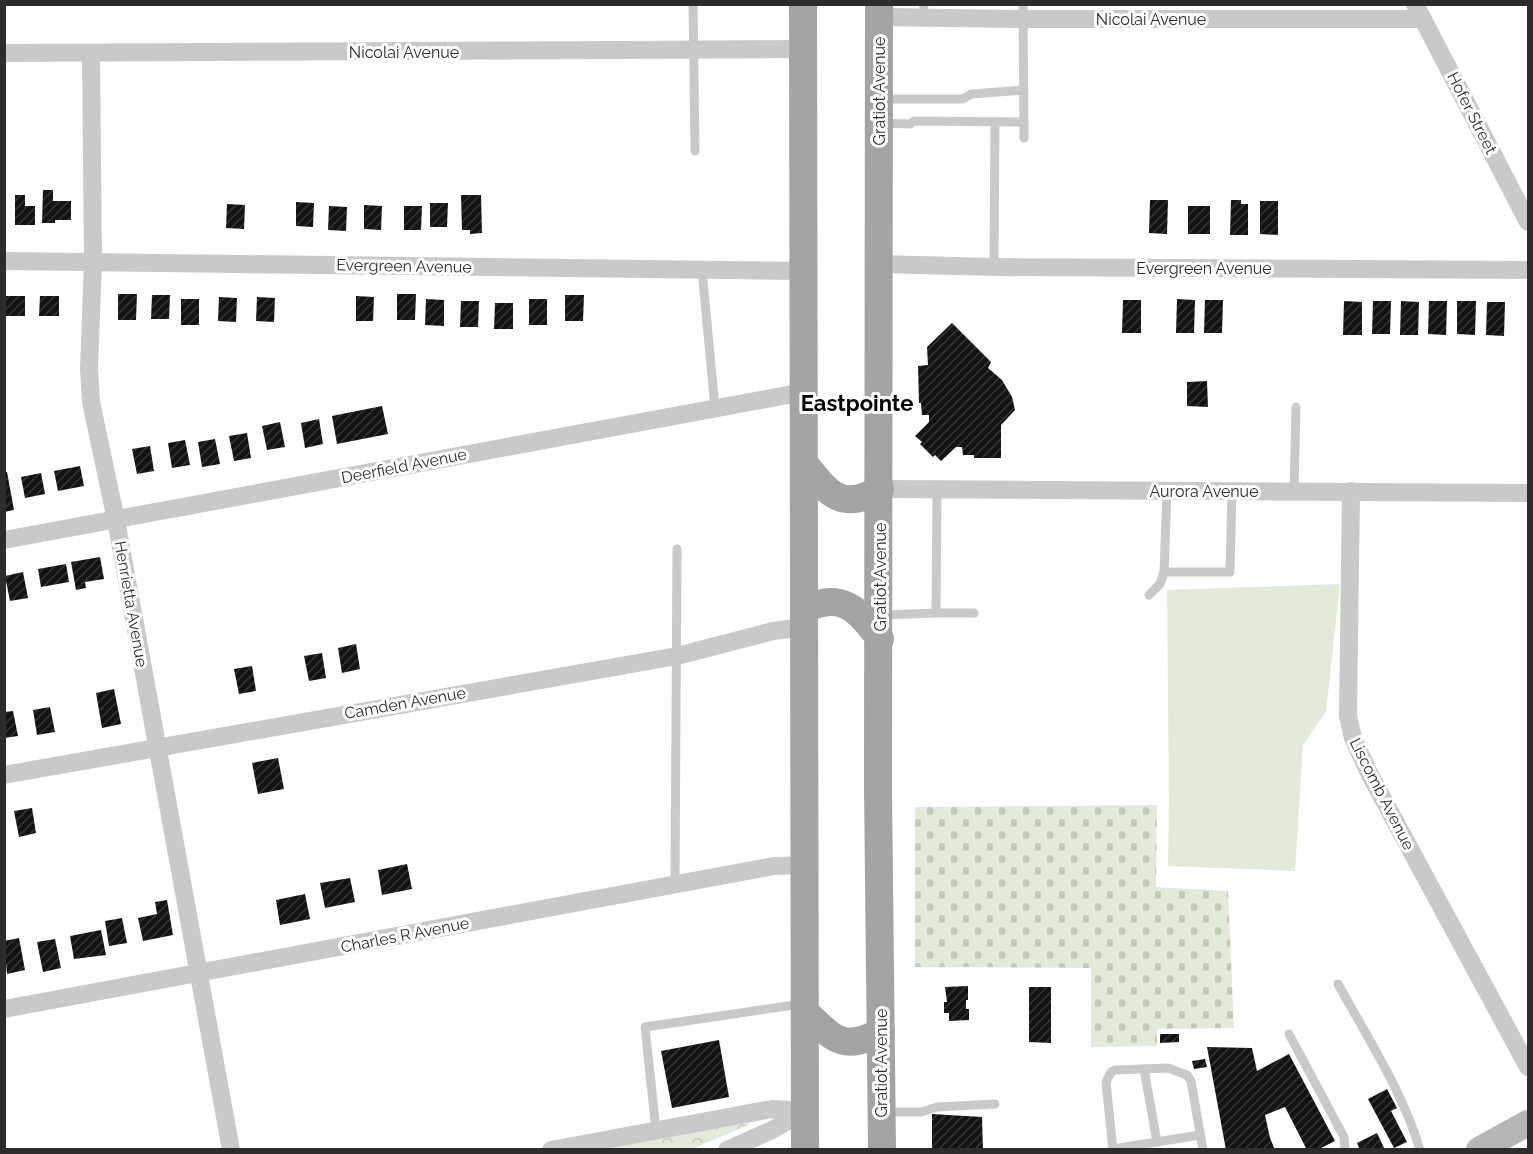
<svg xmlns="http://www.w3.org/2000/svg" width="1533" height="1154" viewBox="0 0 1533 1154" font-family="Raleway,sans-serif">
<defs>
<pattern id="cemetery-stones" width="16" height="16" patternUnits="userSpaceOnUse" patternTransform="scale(1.5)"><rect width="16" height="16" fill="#e4ead9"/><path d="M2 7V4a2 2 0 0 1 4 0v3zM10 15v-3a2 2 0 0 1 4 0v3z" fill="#c4c9ba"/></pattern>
<pattern id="park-crowns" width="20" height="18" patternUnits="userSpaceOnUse" patternTransform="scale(1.5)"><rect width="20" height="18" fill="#e4ead9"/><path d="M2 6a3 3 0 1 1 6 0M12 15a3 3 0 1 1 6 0" fill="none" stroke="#c4c9ba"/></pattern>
<pattern id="building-hatch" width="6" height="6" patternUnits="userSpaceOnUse" patternTransform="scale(1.5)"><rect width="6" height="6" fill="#131313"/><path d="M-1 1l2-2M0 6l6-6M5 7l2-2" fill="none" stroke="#363636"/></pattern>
</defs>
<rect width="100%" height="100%" fill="#fff"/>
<polygon fill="url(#cemetery-stones)" points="1157,805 1156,887 1228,891 1234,1028 1157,1029 1157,1046 1091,1047 1091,968 915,967 915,807"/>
<polygon fill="url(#park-crowns)" points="745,1122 751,1124 692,1149 601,1150"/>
<polygon fill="#e4ead9" points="1340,584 1326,712 1303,745 1295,871 1168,866 1169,803 1167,590"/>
<g fill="url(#building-hatch)">
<polygon points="43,190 53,190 53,201 71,201 71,220 55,220 55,223 42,223"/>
<polygon points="15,195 25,195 25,206 35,206 35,225 15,225"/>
<polygon points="461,195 481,195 482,233 470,234 470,230 462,230"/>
<polygon points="1150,200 1168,200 1167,234 1149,233"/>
<polygon points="1231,200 1241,200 1241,204 1248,204 1248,235 1230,235"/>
<polygon points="1260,201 1278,201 1278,235 1260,234"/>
<polygon points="296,202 314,203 313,227 296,226"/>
<polygon points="430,203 448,203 447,227 430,227"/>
<polygon points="227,204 245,205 244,229 226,228"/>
<polygon points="364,205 382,206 381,230 364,229"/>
<polygon points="329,206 347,207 346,231 328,230"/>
<polygon points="404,206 422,206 421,230 404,230"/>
<rect x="1188" y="206" width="22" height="28"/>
<polygon points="118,294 137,294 136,320 118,320"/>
<polygon points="397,294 416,294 415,320 397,320"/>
<polygon points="152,295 170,295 169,319 151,319"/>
<polygon points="565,295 584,295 583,321 565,321"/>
<rect x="5" y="296" width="20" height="20"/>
<polygon points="40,296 59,296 59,316 39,316"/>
<polygon points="356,296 374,297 373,321 356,321"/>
<polygon points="219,297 237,298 236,322 218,321"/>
<polygon points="257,297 275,298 274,322 256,321"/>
<rect x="181" y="299" width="18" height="26"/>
<polygon points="426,299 444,300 444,326 425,325"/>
<rect x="529" y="299" width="18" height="26"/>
<polygon points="1177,299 1195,300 1194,333 1176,333"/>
<polygon points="1123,300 1141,300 1141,333 1122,333"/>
<polygon points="1205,300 1223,300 1222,333 1204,333"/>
<polygon points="461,301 479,301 478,327 460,327"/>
<polygon points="1344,301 1362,302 1362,335 1343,335"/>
<polygon points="1373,301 1391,301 1390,334 1372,334"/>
<polygon points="1401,301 1419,302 1418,335 1400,335"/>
<polygon points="1429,301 1447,301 1446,335 1428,334"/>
<polygon points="1457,301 1476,301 1475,335 1457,334"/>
<polygon points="1487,302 1505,302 1504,336 1486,335"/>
<polygon points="495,303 513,303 513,329 494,329"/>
<polygon points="952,323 991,362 988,368 1002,380 1012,397 1015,410 1001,425 1001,458 974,458 974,455 963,455 962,447 956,447 941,461 935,455 933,457 920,444 922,442 915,436 929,422 929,415 922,415 921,403 919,403 918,366 928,365 927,347"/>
<polygon points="1207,381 1208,407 1187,406 1187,382"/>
<polygon points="382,406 388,434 337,444 332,416"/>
<polygon points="319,419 323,444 305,448 301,423"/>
<polygon points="280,422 285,447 267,450 262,426"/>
<polygon points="247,433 251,458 234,461 229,436"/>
<polygon points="215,439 220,464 202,467 198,442"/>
<polygon points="185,440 190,465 172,468 168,443"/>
<polygon points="150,446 154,471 137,474 132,449"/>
<polygon points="80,466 84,486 58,491 54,471"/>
<polygon points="4,472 7,472 14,510 4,512"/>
<polygon points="41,473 45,494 25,498 21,477"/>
<polygon points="100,557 104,579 85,582 86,588 76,590 71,562"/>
<polygon points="66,564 69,582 41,587 38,569"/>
<polygon points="23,572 28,598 10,601 5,576"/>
<polygon points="356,644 360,669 342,673 338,648"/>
<polygon points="322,653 326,678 309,681 304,656"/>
<polygon points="252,666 256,691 239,694 234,669"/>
<polygon points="114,689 121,724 102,728 96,693"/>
<polygon points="50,707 55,732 37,735 33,710"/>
<polygon points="13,711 18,736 4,738 4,712"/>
<polygon points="278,758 284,789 258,794 252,763"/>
<polygon points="32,808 36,833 19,837 14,811"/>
<polygon points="407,864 412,889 382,895 378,870"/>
<polygon points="350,878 355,902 325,908 320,883"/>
<polygon points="305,894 310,919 280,925 276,900"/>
<polygon points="167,900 173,935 143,941 138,918 157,914 155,902"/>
<polygon points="122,918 127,943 109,946 105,921"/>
<polygon points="101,930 106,955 74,959 70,936"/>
<polygon points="19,938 25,970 7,974 4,941"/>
<polygon points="55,939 61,968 43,972 37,942"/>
<polygon points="968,986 968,1000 966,1000 966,1009 969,1009 969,1020 949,1021 949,1013 944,1013 944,1002 947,1002 945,987"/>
<polygon points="1029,987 1051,987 1051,1043 1029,1042"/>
<polygon points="1160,1034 1179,1034 1179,1042 1160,1043"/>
<polygon points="719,1040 729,1097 672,1108 661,1051"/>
<polygon points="1207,1047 1252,1048 1257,1071 1289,1054 1335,1141 1317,1150 1307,1150 1285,1107 1265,1115 1270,1138 1275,1150 1226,1150"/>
<polygon points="1205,1059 1207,1067 1194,1069 1192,1061"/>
<polygon points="1387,1089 1397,1108 1391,1111 1407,1142 1394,1148 1368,1099"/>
<polygon points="932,1114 982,1117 983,1150 932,1150"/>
<polygon points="1377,1133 1385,1150 1360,1150 1357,1143"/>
</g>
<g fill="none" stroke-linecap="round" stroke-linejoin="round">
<g stroke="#c9c9c9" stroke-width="9">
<polyline points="693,4 695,151"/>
<polyline points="1023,4 1024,138"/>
<polyline points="923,17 924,4"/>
<polyline points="881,99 963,99 971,94 1024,90"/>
<polyline points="881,123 910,124 914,121 1024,122"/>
<polyline points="994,267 995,122"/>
<polyline points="702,270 715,408"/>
<polyline points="1294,491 1296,407"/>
<polyline points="1164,572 1230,572 1232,491"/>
<polyline points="1149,595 1160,584 1164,572 1167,491"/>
<polyline points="936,613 974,613"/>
<polyline points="882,615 936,613 937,489"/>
<polyline points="675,884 677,549"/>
<path d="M 1338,984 C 1367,1037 1403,1092 1420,1150"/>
<polyline points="1289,1034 1344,1137 1345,1150"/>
<polyline points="1144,1069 1157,1142"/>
<polyline points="884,1112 921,1112 937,1107 995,1104"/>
<polyline points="656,1130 645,1027 801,1004"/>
<polyline points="1113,1149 1200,1135"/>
<polyline points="1113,1150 1106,1082 1111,1072 1115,1070 1168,1068 1187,1075 1191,1081 1203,1150"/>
</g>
<g stroke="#c9c9c9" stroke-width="18">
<polyline points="1415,4 1528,222"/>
<polyline points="879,17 1023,19 1423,19"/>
<polyline points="4,53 803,49"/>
<polyline points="91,54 93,261 89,368 91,402 116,520 231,1150"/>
<polyline points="4,261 804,271"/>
<polyline points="879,264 994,267 1528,270"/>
<polyline points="880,489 1528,493"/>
<polyline points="1351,491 1348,716 1353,738 1370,775 1528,1067"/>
<polyline points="4,540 804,392"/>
<polyline points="4,775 677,656 773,631 804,627"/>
<polyline points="4,1009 774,866 806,865"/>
<polyline points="551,1150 772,1109 805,1111"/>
<polyline points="727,1150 772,1130 805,1111"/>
</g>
<polyline stroke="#b6b6b6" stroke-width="26" points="1479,1150 1528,1123"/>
<g stroke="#a4a4a4" stroke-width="28">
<polyline points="803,4 805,1150"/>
<polyline points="879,4 878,789 882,1150"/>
<path d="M 805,464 C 828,494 843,512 880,489"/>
<path d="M 804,610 C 841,590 859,610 880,639"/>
<path d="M 805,1012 C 834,1039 842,1052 881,1032"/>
</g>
</g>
<g text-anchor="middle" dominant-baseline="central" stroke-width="6" stroke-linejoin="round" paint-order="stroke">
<g font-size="16" fill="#2c2c2c" stroke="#fff">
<text x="1151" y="19">Nicolai Avenue</text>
<text x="404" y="52">Nicolai Avenue</text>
<text transform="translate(879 91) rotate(-90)">Gratiot Avenue</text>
<text transform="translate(1472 113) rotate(63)">Hofer Street</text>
<text transform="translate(404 266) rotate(1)">Evergreen Avenue</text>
<text x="1204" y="268">Evergreen Avenue</text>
<text transform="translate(404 466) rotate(-11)">Deerfield Avenue</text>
<text x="1204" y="491">Aurora Avenue</text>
<text transform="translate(880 577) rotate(-90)">Gratiot Avenue</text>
<text transform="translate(131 604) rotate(80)">Henrietta Avenue</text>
<text transform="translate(405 703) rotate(-10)">Camden Avenue</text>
<text transform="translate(1382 794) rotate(63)">Liscomb Avenue</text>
<text transform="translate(405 935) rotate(-11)">Charles R Avenue</text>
<text transform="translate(881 1063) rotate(-90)">Gratiot Avenue</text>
</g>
<g font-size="22" font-weight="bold" fill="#000" stroke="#fff">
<text x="857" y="403">Eastpointe</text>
</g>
</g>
<rect width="1533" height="1154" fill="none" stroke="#2c2c2c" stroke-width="12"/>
</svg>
